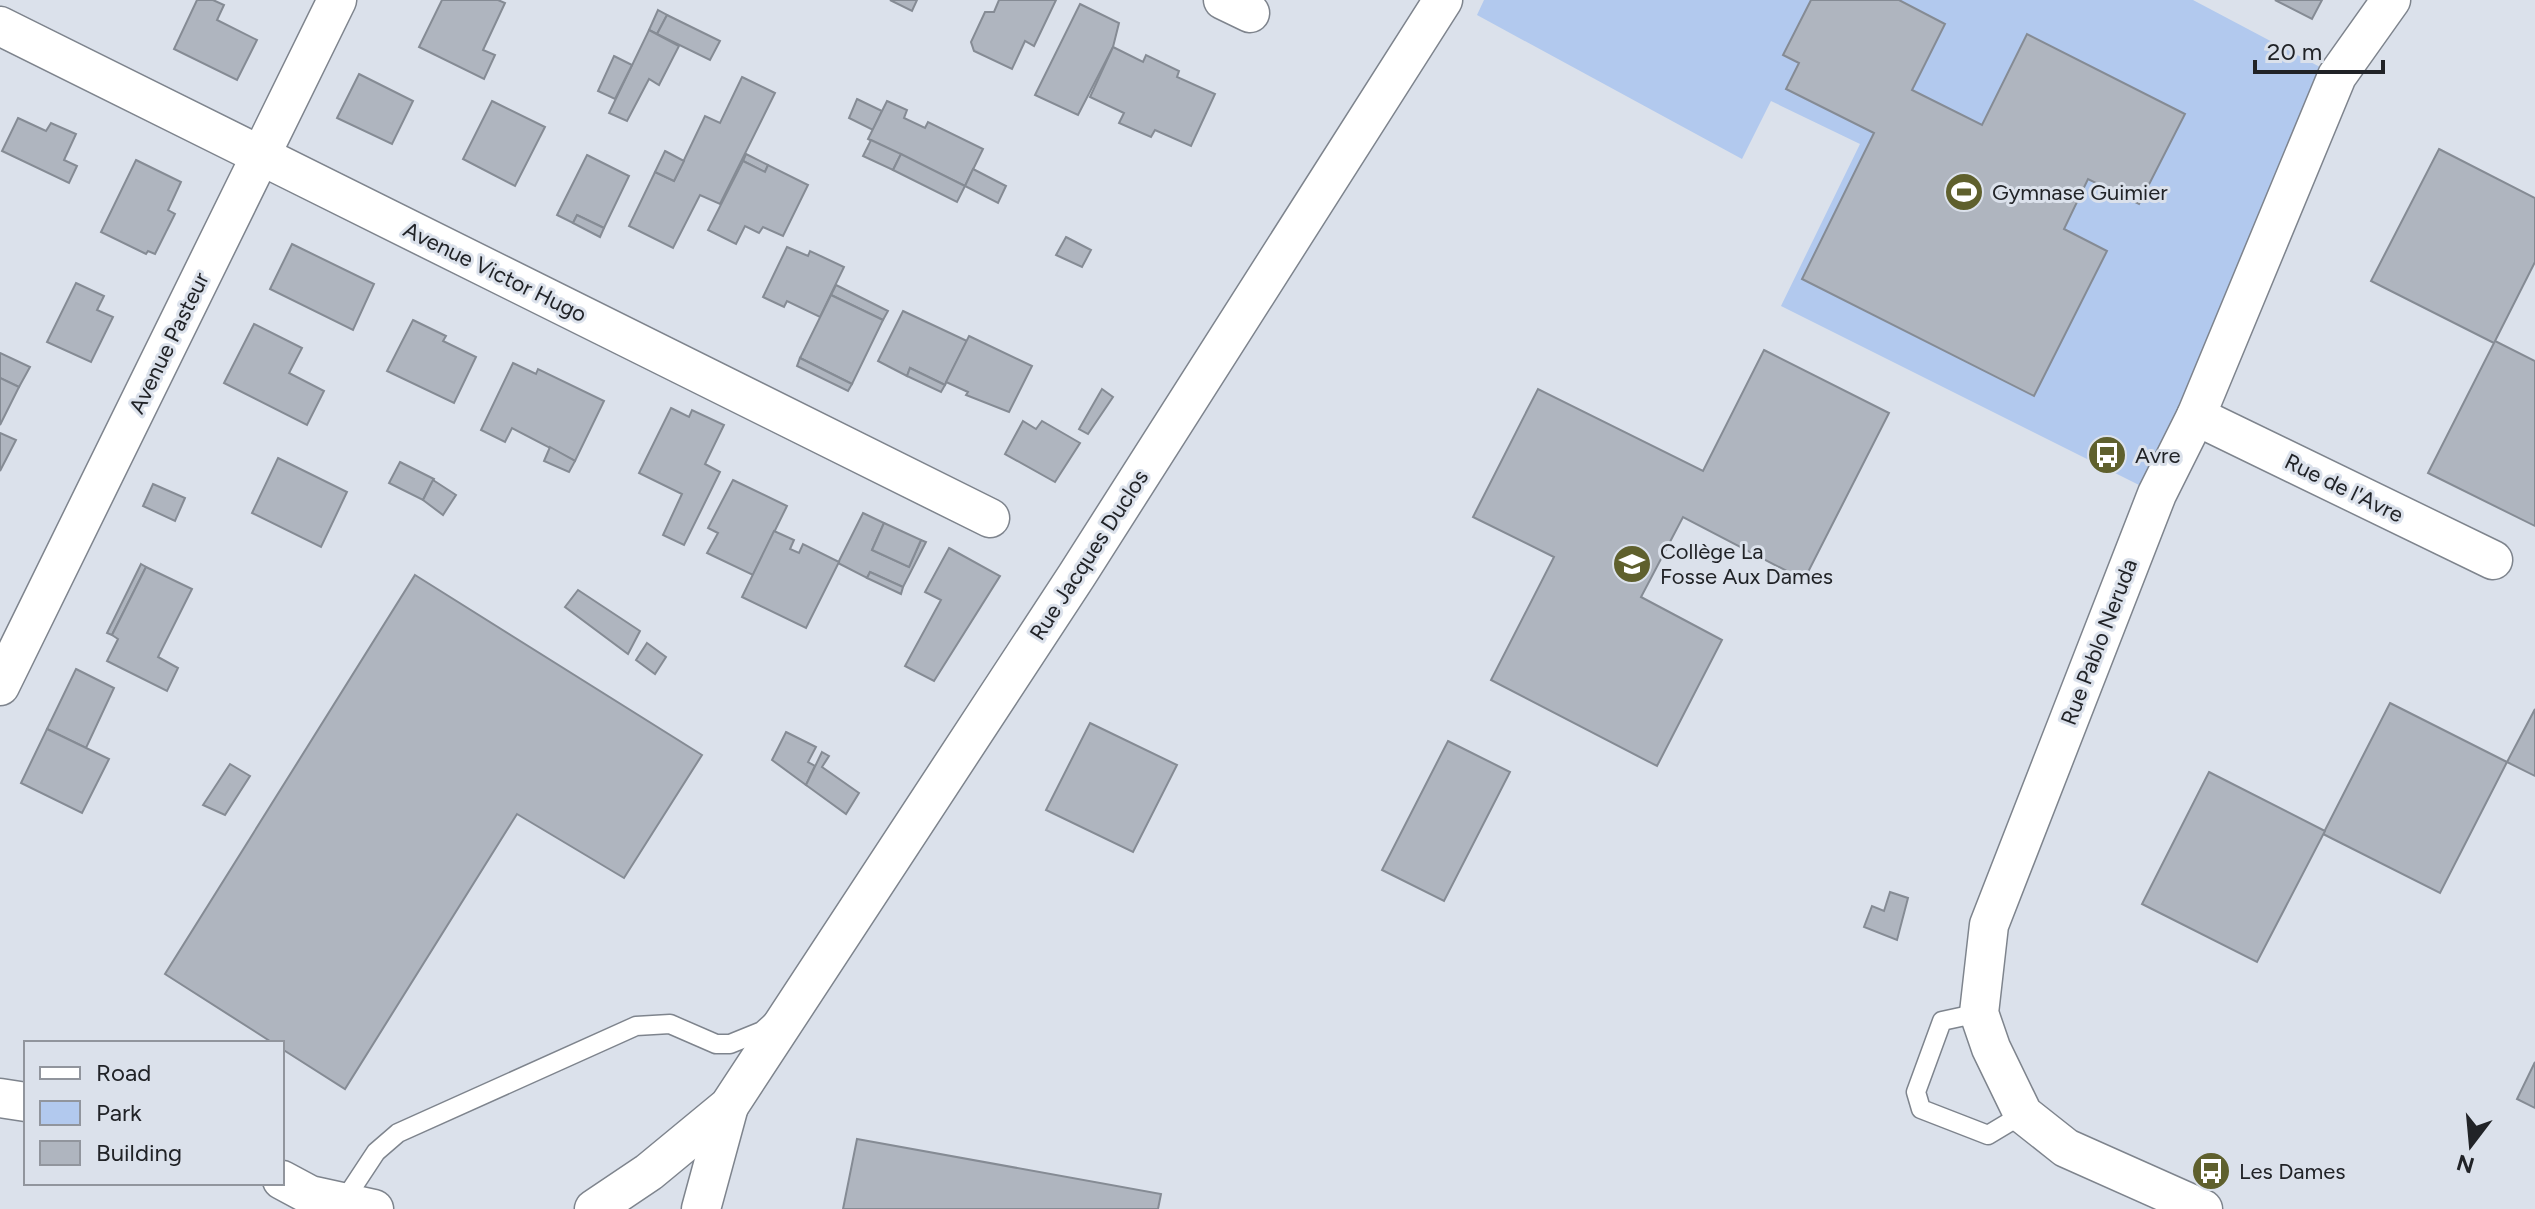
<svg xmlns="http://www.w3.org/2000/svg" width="2535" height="1209" viewBox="0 0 2535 1209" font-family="Figtree,sans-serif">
<rect width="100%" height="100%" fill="#dbe1eb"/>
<polygon fill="#b2c9ee" points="1484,0 2193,0 2337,76 2157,494 1781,306 1860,144 1771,101 1742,159 1477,15"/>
<g fill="#afb5bf" stroke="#858b94" stroke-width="2">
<polygon points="197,0 213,0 224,5 217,20 257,40 237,80 174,49"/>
<polygon points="442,0 498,0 505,3 483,50 495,55 484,79 419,47"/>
<polygon points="890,0 917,0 912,11"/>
<polygon points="999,0 1056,0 1034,46 1025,41 1012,69 974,51 971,42 985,12 994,12"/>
<polygon points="1811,0 1899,0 1945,24 1912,90 1982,125 2027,34 2185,114 2139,204 2088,179 2064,229 2107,251 2034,396 1802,279 1874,133 1786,89 1799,63 1783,55"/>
<polygon points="2275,0 2322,0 2312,19"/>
<polygon points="1080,4 1119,23 1113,47 1078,115 1035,95"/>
<polygon points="658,10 667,15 657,34 649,30"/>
<polygon points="667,15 720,41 710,60 657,34"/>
<polygon points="649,30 679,46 659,85 649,79 627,121 609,113"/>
<polygon points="1113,47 1143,62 1146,55 1179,71 1177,77 1215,94 1191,146 1155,130 1151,137 1119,123 1124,113 1090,97"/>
<polygon points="614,56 632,65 615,99 598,91"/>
<polygon points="359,74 413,101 392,144 337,118"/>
<polygon points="742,77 775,93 720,204 700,195 673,248 629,226 655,172 674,181 705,116 720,123"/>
<polygon points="857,99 882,111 873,130 849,118"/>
<polygon points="492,101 545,127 515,186 463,159"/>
<polygon points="887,101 907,110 904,118 925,128 928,122 983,149 965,186 868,139"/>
<polygon points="18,118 46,131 51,123 76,134 64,160 77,166 69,183 2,151"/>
<polygon points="871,140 901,154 893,170 863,156"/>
<polygon points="2439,149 2535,198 2535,262 2495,341 2535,361 2535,526 2428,473 2494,343 2371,281"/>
<polygon points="665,151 684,161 674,181 655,172"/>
<polygon points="746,154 768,165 765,172 743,161"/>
<polygon points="901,154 965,186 957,202 893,170"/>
<polygon points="587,155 629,176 604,228 577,215 573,223 557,215"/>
<polygon points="136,160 181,182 168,210 175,214 155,254 148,251 146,254 101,232"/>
<polygon points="743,161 765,172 768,165 808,185 783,236 763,227 759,233 745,226 736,244 708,230"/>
<polygon points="973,169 1006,186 998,203 965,186"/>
<polygon points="577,215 604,228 600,237 573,223"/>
<polygon points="1066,237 1091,250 1082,267 1056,255"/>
<polygon points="292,244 374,284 353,330 270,289"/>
<polygon points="787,247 808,256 810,251 844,267 820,317 787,301 784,307 763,297"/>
<polygon points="76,283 104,296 97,310 113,317 91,362 47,342"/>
<polygon points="836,285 888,311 883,320 831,295"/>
<polygon points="831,295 883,320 852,384 800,358"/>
<polygon points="903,311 967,341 945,385 910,368 907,376 878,361"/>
<polygon points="413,320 446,336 443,341 476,357 454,403 387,371"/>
<polygon points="254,324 302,348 289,373 324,391 307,425 224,383"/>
<polygon points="969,336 1032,366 1009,412 966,395 968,392 946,382"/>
<polygon points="1764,350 1889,413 1804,580 1683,517 1641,597 1722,640 1657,766 1491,680 1554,557 1473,517 1538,389 1703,471"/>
<polygon points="0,353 30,367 19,387 0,378"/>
<polygon points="800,358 852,384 848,391 797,366"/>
<polygon points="513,363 536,374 538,369 604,401 575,461 512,428 505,442 481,430"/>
<polygon points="910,368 945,385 941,392 907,376"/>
<polygon points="0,378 19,387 0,425"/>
<polygon points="1102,389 1113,397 1088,434 1079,429"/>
<polygon points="671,408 689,417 692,410 724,425 705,464 720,472 684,545 663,535 682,494 639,473"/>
<polygon points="1023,421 1036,429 1042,421 1080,443 1055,482 1005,454"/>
<polygon points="0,433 16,440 0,471"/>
<polygon points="550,447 575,461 569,472 544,461"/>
<polygon points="278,458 347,492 321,547 252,513"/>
<polygon points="400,462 434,479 423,500 389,483"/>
<polygon points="433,480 456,495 443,515 423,500"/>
<polygon points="733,480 787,506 753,575 707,553 718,533 708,528"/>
<polygon points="153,484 185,498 175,521 143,506"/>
<polygon points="863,513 884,523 872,550 909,567 921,540 926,542 903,587 870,572 867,578 838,563"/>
<polygon points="884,523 921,540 909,567 872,550"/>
<polygon points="774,531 794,540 790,549 799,553 803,544 839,562 806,628 742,597"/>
<polygon points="949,548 1000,576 934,681 905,666 941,600 925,592"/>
<polygon points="141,564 146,567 112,635 107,633"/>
<polygon points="146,567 192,589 158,657 178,668 167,691 107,661 118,639 112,635"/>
<polygon points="870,572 903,587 901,594 867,578"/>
<polygon points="415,575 702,755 624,878 517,814 345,1089 282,1049 282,1043 273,1043 165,974"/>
<polygon points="578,590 640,631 628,654 565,607"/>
<polygon points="647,643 666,657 655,674 636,660"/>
<polygon points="76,669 114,688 86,748 47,729"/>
<polygon points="2390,703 2507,762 2440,893 2323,834"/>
<polygon points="2535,709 2535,776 2507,762"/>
<polygon points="1090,723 1177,765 1133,852 1046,810"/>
<polygon points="47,729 109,759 82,813 21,783"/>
<polygon points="786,732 816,747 808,762 815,766 806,785 772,760"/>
<polygon points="1448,741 1510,772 1444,901 1382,870"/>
<polygon points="822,752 829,756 822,767 859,793 846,814 806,785"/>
<polygon points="230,764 250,776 225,815 203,805"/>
<polygon points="2209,772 2325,831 2257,962 2142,904"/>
<polygon points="1890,892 1908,898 1897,940 1864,927 1872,906 1884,911"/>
<polygon points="2535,1062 2535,1108 2517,1099"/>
<polygon points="857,1139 1161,1194 1158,1209 843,1209"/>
</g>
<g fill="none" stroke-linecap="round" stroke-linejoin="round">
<defs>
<g id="service">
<polyline points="1979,1013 1942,1021 1916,1092 1921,1109 1988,1135 2023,1114"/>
<polyline points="343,1202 376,1152 398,1133 636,1026 670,1024 716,1044 730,1044 762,1031 773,1021"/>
</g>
<g id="minor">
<polyline points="1223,0 1250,13"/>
<polyline points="0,26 990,518"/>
<polyline points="2196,416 2493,560"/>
<polyline points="0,686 337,0"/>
<polyline points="0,1098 26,1102"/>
<polyline points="282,1180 310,1195 374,1209"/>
<polyline points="594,1209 649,1172 729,1106 1077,575 1443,0"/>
<polyline points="701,1209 729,1106"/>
<polyline points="2203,1209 2066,1148 2023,1114 1991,1048 1979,1013 1989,925 2157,494 2196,416 2337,76 2391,0"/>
</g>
</defs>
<use href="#service" stroke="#7e848d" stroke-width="21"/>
<use href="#minor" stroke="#7e848d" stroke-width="41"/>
<use href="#service" stroke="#fff" stroke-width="18"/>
<use href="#minor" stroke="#fff" stroke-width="38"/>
</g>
<defs>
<symbol id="stadium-disc" viewBox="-11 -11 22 22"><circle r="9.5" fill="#5f602d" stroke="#dbe1eb"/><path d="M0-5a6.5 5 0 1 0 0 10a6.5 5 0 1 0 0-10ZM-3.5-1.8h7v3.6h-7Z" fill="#fff"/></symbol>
<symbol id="bus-disc" viewBox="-11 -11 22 22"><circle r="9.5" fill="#5f602d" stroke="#dbe1eb"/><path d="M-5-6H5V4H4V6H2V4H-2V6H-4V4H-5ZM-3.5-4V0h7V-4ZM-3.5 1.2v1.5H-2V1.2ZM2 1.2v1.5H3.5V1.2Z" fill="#fff"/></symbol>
<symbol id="school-disc" viewBox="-11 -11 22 22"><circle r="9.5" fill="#5f602d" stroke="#dbe1eb"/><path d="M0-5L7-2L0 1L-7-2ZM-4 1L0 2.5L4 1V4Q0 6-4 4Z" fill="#fff"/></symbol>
</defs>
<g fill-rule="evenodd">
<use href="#stadium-disc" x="1942" y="170" width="44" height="44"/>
<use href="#bus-disc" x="2085" y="433" width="44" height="44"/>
<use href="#school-disc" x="1610" y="542" width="44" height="44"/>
<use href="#bus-disc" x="2189" y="1149" width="44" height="44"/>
</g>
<g text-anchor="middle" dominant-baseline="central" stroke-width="6" stroke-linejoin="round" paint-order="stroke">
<g font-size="22" fill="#212327" stroke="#dbe1eb" text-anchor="start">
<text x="1992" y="192">Gymnase Guimier</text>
<text x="2135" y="455">Avre</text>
<text x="1660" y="551">Collège La<tspan x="1660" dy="25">Fosse Aux Dames</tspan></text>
<text x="2239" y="1171">Les Dames</text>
</g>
<g font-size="22" fill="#212327" stroke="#dbe1eb">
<text transform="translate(495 272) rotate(26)">Avenue Victor Hugo</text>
<text transform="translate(169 343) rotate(-64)">Avenue Pasteur</text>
<text transform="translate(2344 488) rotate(26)">Rue de l'Avre</text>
<text transform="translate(1089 555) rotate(-57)">Rue Jacques Duclos</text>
<text transform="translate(2099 642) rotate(-69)">Rue Pablo Neruda</text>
</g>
</g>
<rect x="24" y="1041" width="260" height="144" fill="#dbe1eb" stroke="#91959d" stroke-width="2"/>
<rect x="40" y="1067" width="40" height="12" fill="#ffffff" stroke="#91959d" stroke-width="2"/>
<text x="96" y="1081" font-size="24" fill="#212327">Road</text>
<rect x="40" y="1101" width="40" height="24" fill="#b2c9ee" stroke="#91959d" stroke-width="2"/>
<text x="96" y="1121" font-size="24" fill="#212327">Park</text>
<rect x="40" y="1141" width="40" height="24" fill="#afb5bf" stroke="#91959d" stroke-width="2"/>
<text x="96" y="1161" font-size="24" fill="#212327">Building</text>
<g transform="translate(2471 1145) rotate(196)" stroke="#dbe1eb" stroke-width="6" paint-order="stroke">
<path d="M0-6L14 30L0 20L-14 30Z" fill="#212327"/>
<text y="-12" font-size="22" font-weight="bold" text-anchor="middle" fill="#212327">N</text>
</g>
<path d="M2255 60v12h128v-12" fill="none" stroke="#212327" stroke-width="4"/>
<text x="2267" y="60" font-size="24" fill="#212327" stroke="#dbe1eb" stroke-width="6" paint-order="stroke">20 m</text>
</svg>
